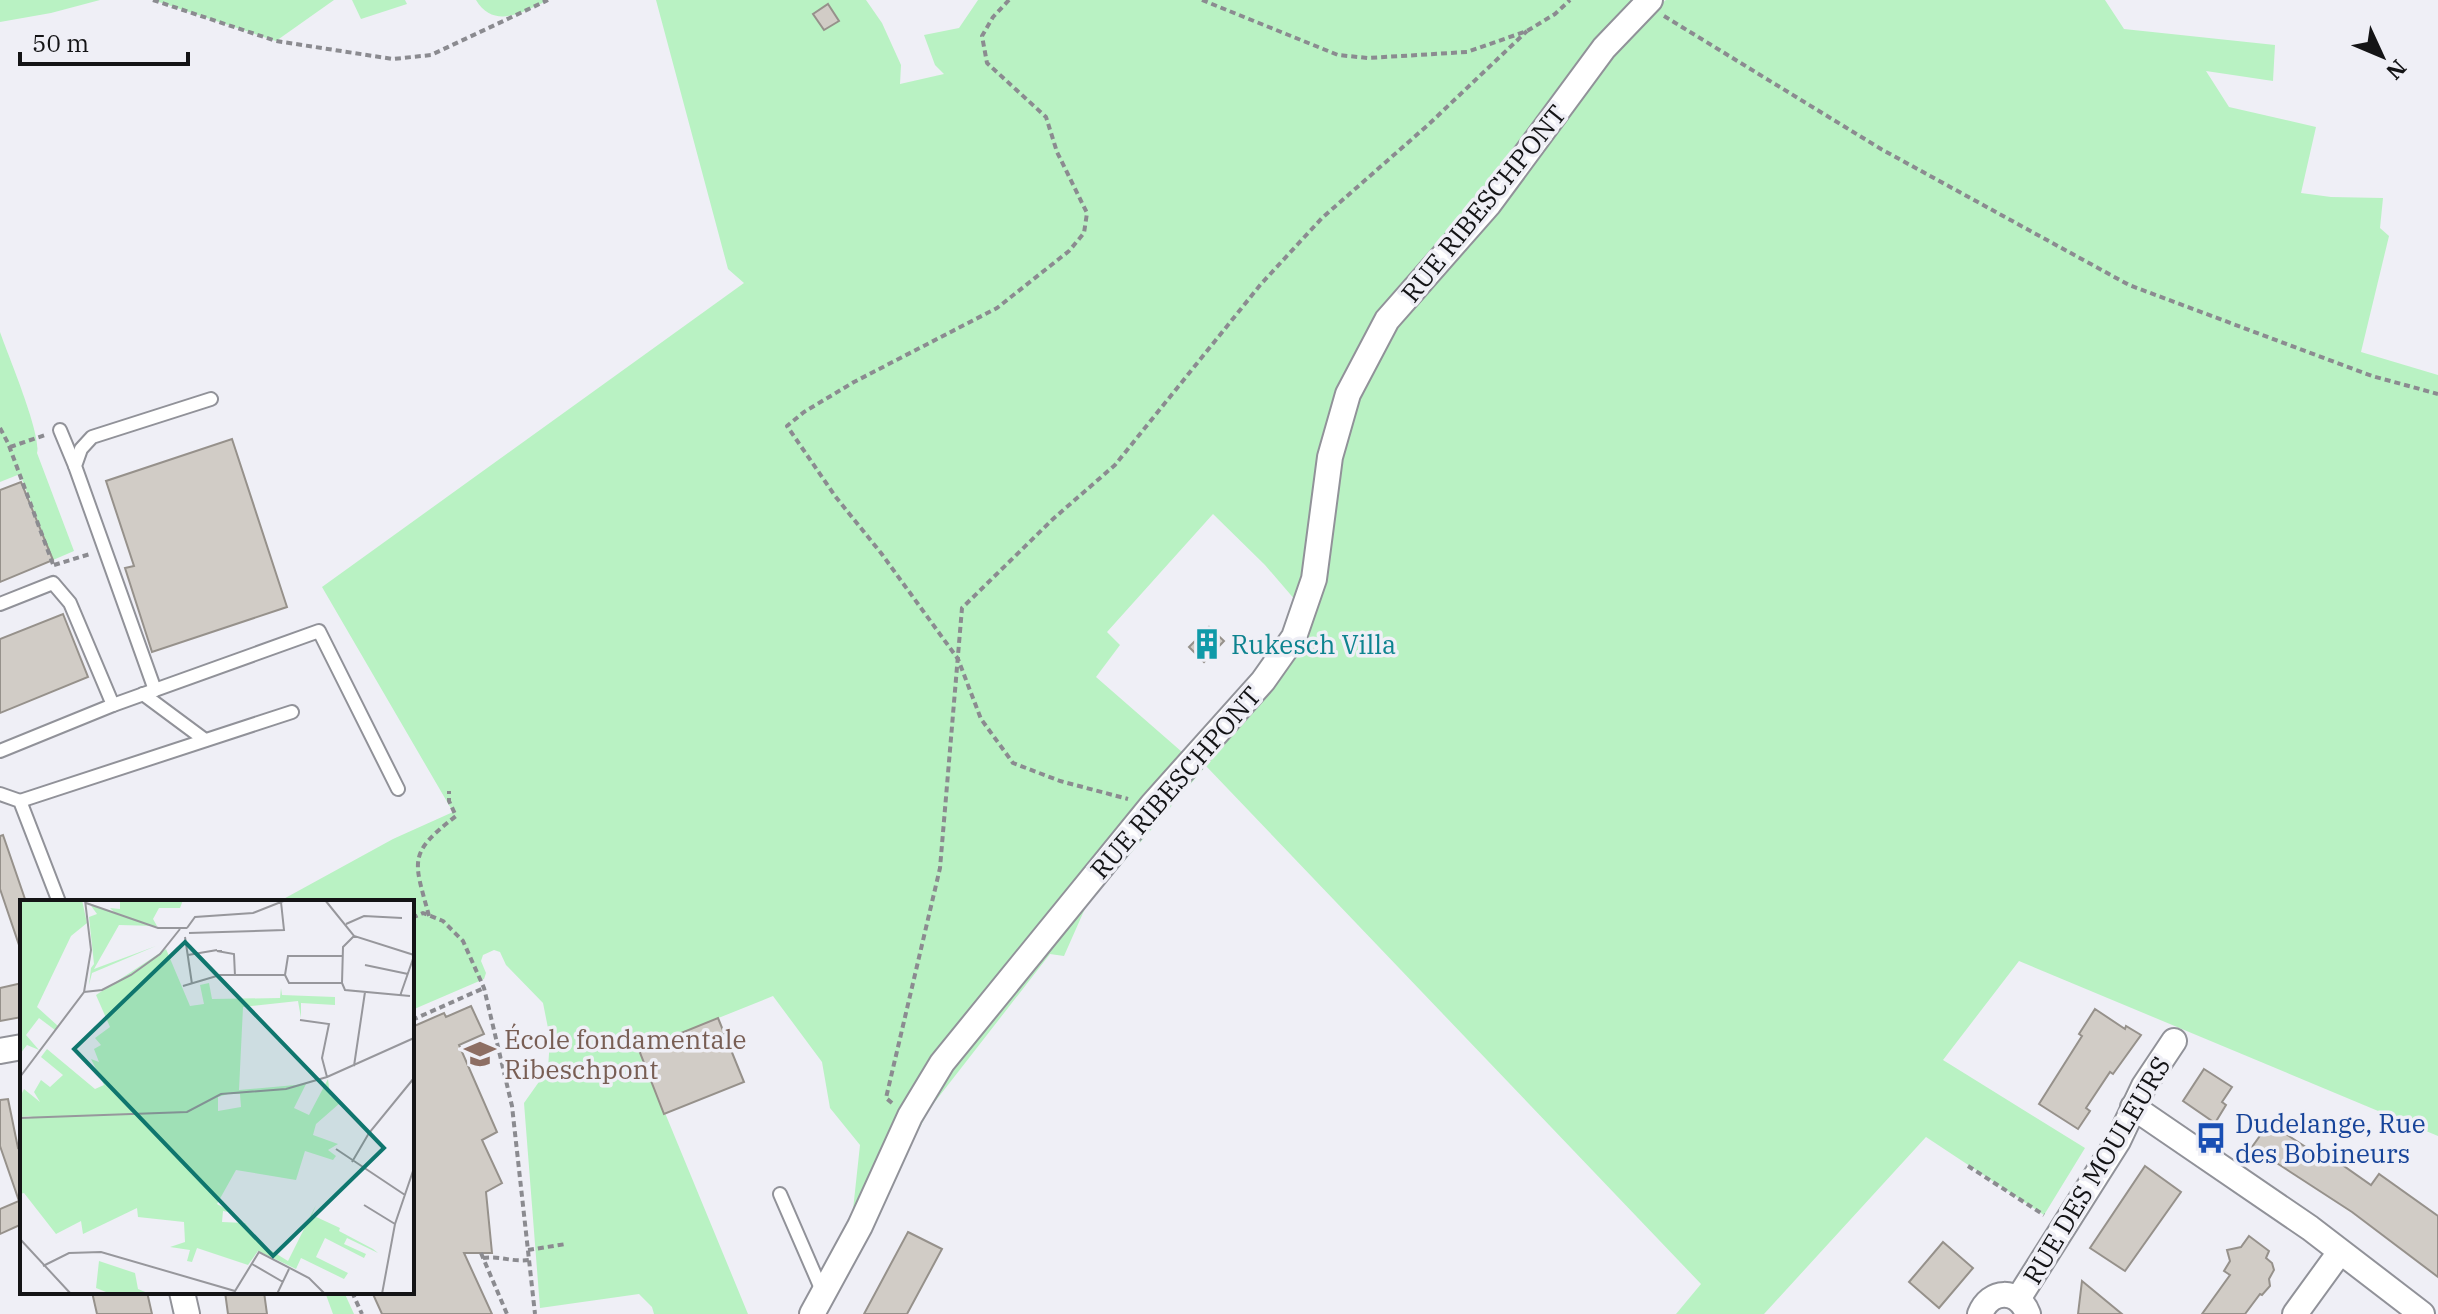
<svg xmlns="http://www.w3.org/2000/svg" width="2438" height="1314" viewBox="0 0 2438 1314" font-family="'IBM Plex Serif',serif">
<rect width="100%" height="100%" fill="#efeff6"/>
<g fill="#b9f2c3" fill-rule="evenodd">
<polygon points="0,0 100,0 51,13 0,22"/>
<polygon points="153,0 334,0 276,41"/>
<polygon points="352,0 405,0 407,4 361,19"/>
<path d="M 476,0 L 548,0 C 524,12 494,30 476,0 Z"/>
<path d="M 656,0 L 866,0 L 882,23 L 901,65 L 900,84 L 944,74 L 935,65 L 924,35 L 959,28 L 978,0 L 1635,0 L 1652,10 L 1666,0 L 2105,0 L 2124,29 L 2275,45 L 2273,81 L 2206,71 L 2229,107 L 2316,127 L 2301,193 L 2331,197 L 2383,198 L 2380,228 L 2389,236 L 2361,352 L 2438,375 L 2438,1136 L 2019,961 L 1943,1060 L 2085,1148 L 2044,1215 L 1926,1137 L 1764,1314 L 1676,1314 L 1701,1284 L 1206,766 L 1087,904 L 1064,956 L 1050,954 L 930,1108 L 908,1150 L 889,1140 L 852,1219 L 860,1145 L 830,1108 L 822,1062 L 773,996 L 639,1050 L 748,1314 L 654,1314 L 652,1307 L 639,1294 L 540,1308 L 524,1103 L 548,1069 L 550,1038 L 543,1003 L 506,965 L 500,952 L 494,950 L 483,955 L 481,961 L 486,973 L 484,979 L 412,1010 L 412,902 L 278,902 L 393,839 L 453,812 L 322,587 L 744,283 L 728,269 ZM 1213,514 L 1265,565 L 1296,601 L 1284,632 L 1255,675 L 1182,752 L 1096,677 L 1120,645 L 1107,632 Z"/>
<path d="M 0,332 C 8,355 42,435 37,453 L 74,551 L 53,560 L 20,474 L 0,482 Z"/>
<polygon points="325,1292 344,1292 354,1314 333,1314"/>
</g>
<g fill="#d1ccc6" stroke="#96918b" stroke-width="2">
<polygon points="828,4 839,21 824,30 813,14"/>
<polygon points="232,439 287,607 152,652 125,568 134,566 106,481"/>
<polygon points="21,482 53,560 0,582 0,490"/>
<polygon points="63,614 88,677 0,713 0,639"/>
<polygon points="1209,627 1224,641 1204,662 1189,647"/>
<polygon points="3,835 26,902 22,902 22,944 19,945 0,889 0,836"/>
<polygon points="22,983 22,1017 0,1021 0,988"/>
<polygon points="471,1006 484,1034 459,1045 497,1132 482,1140 502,1183 486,1192 492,1253 464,1253 492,1314 382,1314 372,1292 412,1292 412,1027 444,1013 446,1017"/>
<polygon points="2095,1009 2125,1029 2126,1026 2141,1035 2113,1074 2110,1072 2086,1108 2090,1111 2078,1129 2039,1104 2082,1036 2079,1034"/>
<polygon points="718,1018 744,1082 664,1114 639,1050"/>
<polygon points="2204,1069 2232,1087 2222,1102 2226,1105 2215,1123 2183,1101"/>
<polygon points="8,1099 18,1148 22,1147 22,1224 0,1234 0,1209 19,1201 0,1146 0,1100"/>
<polygon points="2269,1123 2318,1155 2321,1150 2371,1185 2379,1174 2438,1216 2438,1277 2352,1212 2252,1147"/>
<polygon points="2145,1166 2181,1192 2125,1271 2090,1248"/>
<polygon points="908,1232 942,1249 907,1314 864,1314"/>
<polygon points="2249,1236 2269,1251 2266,1258 2272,1263 2274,1270 2269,1279 2270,1286 2262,1295 2260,1294 2245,1314 2202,1314 2230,1275 2224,1271 2230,1261 2227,1250 2241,1247"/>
<polygon points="1943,1242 1973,1268 1939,1308 1909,1282"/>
<polygon points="2082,1281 2122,1314 2078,1314"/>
<polygon points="92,1292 147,1292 152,1314 97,1314"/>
<polygon points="225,1292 264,1292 267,1314 228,1314"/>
</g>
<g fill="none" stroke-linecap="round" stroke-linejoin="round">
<defs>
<g id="lane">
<polyline points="60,430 75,466"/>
<polyline points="0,604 53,583 70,603 113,705"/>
<polyline points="155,690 75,466 81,449 92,437 211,399"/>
<polyline points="143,694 205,740"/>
<polyline points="0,751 113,705 319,631 398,789"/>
<polyline points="0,794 20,801 59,902"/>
<polyline points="20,801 292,712"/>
<polyline points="780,1194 823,1293"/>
</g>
<g id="street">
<polyline points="0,1051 22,1047"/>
<polyline points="2133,1107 2310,1228 2422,1314"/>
<polyline points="182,1292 187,1314"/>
<polyline points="2018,1299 2118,1141 2144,1086 2174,1041"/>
<polyline points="812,1314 860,1226 910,1116 942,1063 1152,805 1263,681 1294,637 1314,579 1330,457 1348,394 1387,320 1489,204 1604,48 1650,0"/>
<path d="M 1980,1314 C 1990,1289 2018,1288 2028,1314"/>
<polyline points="2295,1314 2340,1252"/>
</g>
</defs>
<use href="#lane" stroke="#919299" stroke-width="16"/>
<use href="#street" stroke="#919299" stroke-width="28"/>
<g stroke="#8b8b90" stroke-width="4" stroke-dasharray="6 4" stroke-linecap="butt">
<polyline points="153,0 276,41 393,59 431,55 548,0"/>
<polyline points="1009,0 993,17 982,36 987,63 1046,117 1057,152 1087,213 1084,233 1069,251 997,308 854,382 804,412 787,426 835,496 881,553 958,659 981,719 1013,763 1060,781 1128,799"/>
<polyline points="1202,0 1338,55 1368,58 1467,52 1527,31 1555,14 1570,0"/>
<polyline points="1664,16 1881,149 2129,285 2372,376 2438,394"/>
<polyline points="0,428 8,443 54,567"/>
<polyline points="10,447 45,435"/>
<polyline points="54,565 90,554"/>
<path d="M 429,916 C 414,860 407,854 456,816 L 449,801 L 449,791"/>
<polyline points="412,918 423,913 443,921 463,941 484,988 512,1106 535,1314"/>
<polyline points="412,1020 484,988"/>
<polyline points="892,1103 886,1098 940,868 962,608 1053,519 1115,465 1261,284 1322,218 1428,125 1527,31"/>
<polyline points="1968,1166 2044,1215"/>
<polyline points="528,1250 566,1244"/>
<polyline points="481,1253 507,1314"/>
<path d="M 483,1258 C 503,1256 510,1262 529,1260"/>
<polyline points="352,1292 362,1314"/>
</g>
<use href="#lane" stroke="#fff" stroke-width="12"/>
<use href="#street" stroke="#fff" stroke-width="24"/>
</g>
<defs>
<symbol id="building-bare" viewBox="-9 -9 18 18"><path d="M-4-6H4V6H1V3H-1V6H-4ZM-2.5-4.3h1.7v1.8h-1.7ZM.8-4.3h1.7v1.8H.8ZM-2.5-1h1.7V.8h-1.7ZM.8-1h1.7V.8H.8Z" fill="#0f9aa8" stroke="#efeff6" stroke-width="2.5" paint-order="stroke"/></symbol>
<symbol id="school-bare" viewBox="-9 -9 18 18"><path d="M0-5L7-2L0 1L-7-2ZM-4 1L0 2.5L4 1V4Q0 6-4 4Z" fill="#8d6e63" stroke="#efeff6" stroke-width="2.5" paint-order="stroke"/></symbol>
<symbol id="bus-bare" viewBox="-9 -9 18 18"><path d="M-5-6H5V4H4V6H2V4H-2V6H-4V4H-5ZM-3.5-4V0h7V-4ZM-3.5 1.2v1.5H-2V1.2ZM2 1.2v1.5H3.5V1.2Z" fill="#1a4fb4" stroke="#efeff6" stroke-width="2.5" paint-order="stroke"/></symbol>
</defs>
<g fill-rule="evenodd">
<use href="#building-bare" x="1185" y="622" width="44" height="44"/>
<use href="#school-bare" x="458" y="1032" width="44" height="44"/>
<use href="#bus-bare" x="2189" y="1116" width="44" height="44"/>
</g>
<g text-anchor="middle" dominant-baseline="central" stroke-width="7" stroke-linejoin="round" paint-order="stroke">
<g font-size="26" fill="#141416" stroke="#efeff6">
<text transform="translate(1483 203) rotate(-51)">RUE RIBESCHPONT</text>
<text transform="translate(1175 782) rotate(-49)">RUE RIBESCHPONT</text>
<text transform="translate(2096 1170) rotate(-59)">RUE DES MOULEURS</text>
</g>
<g font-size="26" fill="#0d838f" stroke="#efeff6" text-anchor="start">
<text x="1231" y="644">Rukesch Villa</text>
</g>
<g font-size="26" fill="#785e54" stroke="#efeff6" text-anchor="start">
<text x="504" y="1039">École fondamentale<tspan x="504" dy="30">Ribeschpont</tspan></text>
</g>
<g font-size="26" fill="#164399" stroke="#efeff6" text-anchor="start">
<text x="2235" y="1123">Dudelange, Rue<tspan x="2235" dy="30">des Bobineurs</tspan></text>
</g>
</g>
<g transform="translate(20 900)">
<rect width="394" height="394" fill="#efeff6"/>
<path d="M 0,0 L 62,0 L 67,23 L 51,36 L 17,107 L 38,126 L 35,130 L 19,118 L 6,135 L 19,150 L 7,145 L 0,154 ZM 100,0 L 163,0 L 160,8 L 139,8 L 133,19 L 137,26 L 99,25 L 74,69 L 136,46 L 72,73 L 69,85 L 71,68 L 74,64 L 69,17 L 77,14 L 69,3 L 96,14 L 90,8 L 100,9 ZM 146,49 L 170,106 L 184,104 L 180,85 L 189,83 L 192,99 L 260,98 L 261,88 L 262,95 L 315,97 L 315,105 L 281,103 L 281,118 L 278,101 L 223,107 L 219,190 L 286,184 L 274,208 L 289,215 L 308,179 L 310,196 L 320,203 L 296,224 L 293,235 L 318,244 L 308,250 L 316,256 L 313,260 L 285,251 L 276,280 L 216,270 L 197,304 L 214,313 L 203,311 L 202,322 L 225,323 L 242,345 L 268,361 L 296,305 L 292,315 L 320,328 L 319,331 L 353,349 L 358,353 L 327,338 L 324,344 L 346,354 L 344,358 L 305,338 L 296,357 L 328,373 L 324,379 L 281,358 L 276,369 L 238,351 L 228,365 L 177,348 L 172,362 L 167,361 L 170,350 L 150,347 L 165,342 L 164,322 L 118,317 L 117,308 L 63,334 L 61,321 L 36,334 L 4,293 L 0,294 L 0,219 L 13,216 L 0,217 L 2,193 L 4,189 L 20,202 L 14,192 L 21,180 L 30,187 L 43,175 L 21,157 L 27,149 L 75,189 L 84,185 L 71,159 L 79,162 L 74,149 L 81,145 L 75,138 L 90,127 L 76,95 ZM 208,194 L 220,194 L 221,207 L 198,211 L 198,197 ZM 79,361 L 115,373 L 118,389 L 130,394 L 91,394 L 76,388 Z" fill="#b9f2c3" fill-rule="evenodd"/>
<path fill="none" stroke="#97979c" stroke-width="2" d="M 305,0 L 334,36 L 394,55M 66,3 L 138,28 L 167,28M 326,24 L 344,16 L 382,18M 167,28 L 175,17 L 233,13 L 266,0M 169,33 L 264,30 L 261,2M 165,37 L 172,84M 202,51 L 197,51 L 214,54 L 215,76M 168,55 L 197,50M 345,65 L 388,74M 265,75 L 268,56 L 323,56M 265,75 L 269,83 L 322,83M 322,83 L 325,90 L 390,96M 322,83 L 323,47 L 334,36M 163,86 L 200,75 L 265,75M 64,92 L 82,90 L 111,75 L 140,54 L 160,29M 380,96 L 394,56M 280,120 L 309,124 L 302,158 L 307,177M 334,166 L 345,92M 0,177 L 64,92 L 71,50 L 65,0M 0,218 L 167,212 L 201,194 L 266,189 L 307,177 L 394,138M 316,249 L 385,295M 332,262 L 349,233 L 394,178M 344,305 L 375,324M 0,339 L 51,394M 232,364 L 263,382M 23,366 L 49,353 L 81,352 L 215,391 L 239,352 L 289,378 L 305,394M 257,394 L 269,369M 362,394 L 375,324 L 394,268"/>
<path fill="#0f766e" fill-opacity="0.15" stroke="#0f766e" stroke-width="4" d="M 165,42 L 364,248 L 253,356 L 54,149 Z"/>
<rect width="394" height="394" fill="none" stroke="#141416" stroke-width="4"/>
</g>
<g transform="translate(2382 56) rotate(134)" stroke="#efeff6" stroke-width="6" paint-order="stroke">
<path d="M0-6L14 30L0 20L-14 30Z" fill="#141416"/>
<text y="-12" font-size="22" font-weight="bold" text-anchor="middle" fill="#141416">N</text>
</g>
<path d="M20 52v12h168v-12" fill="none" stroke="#141416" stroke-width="4"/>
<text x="32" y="52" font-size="24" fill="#141416" stroke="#efeff6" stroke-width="6" paint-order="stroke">50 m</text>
</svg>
